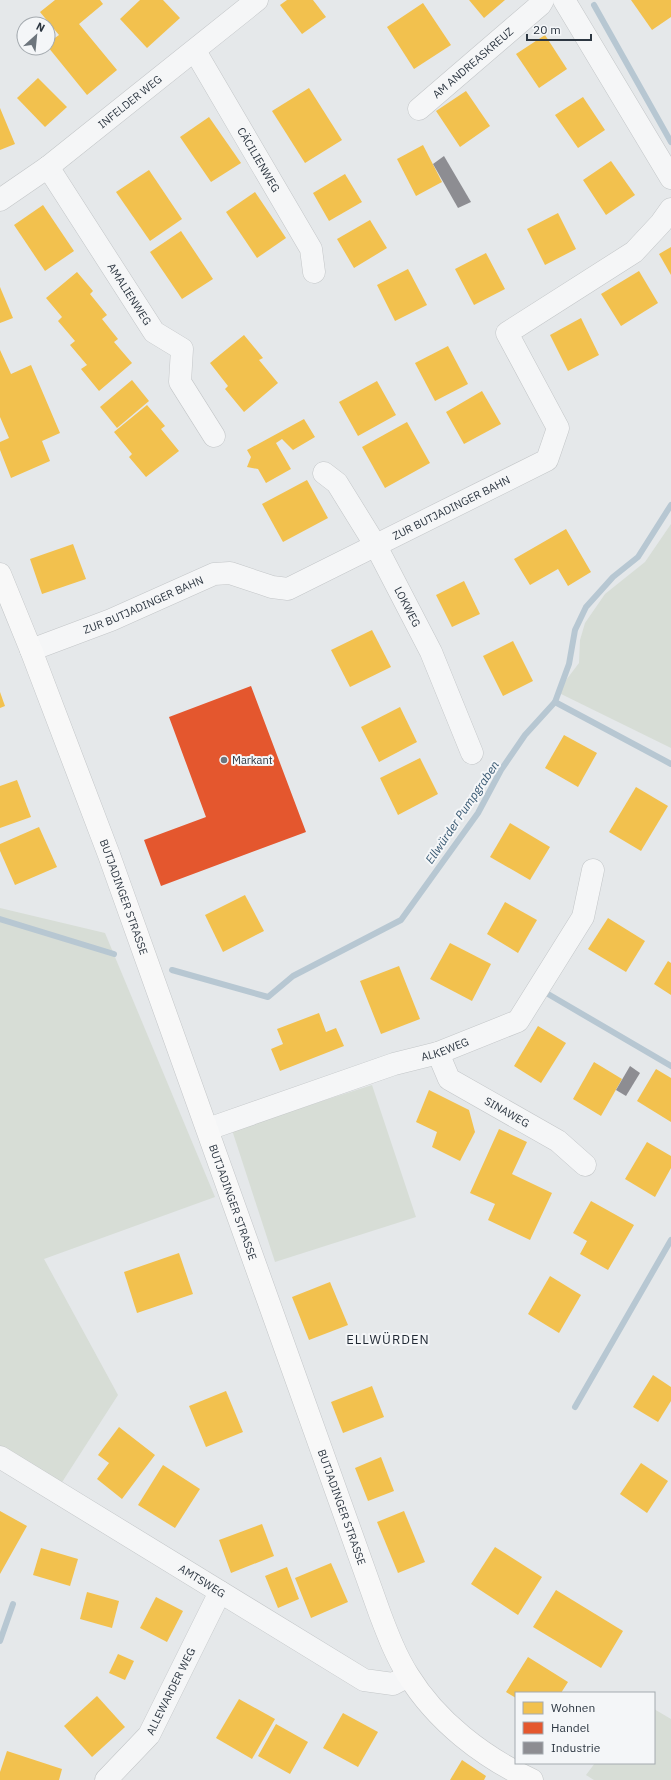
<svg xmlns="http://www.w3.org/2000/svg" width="671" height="1780" viewBox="0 0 671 1780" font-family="'IBM Plex Sans',sans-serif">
<rect width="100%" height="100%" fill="#e5e8ea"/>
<g fill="#d7ddd6">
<polygon points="671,524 671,748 557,692 579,663 580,640 585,623 605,594 645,562"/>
<polygon points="0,908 105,933 215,1197 44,1259 118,1395 57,1490 0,1456"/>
<polygon points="372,1085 416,1217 275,1262 232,1130"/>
<polygon points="654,1709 671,1719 671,1780 594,1780 586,1775 595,1763 654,1763"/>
</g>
<g fill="#f2c14e">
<polygon points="55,0 100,0 103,4 79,24 117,70 87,95 48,47 48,43 59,35 40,12"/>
<polygon points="140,0 163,0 180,18 147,48 120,19"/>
<polygon points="287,0 313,0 326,17 302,34 280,5"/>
<polygon points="469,0 505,0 484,18"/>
<polygon points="631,0 671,0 671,17 652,30"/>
<polygon points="423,3 451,45 414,69 387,27"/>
<polygon points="545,35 567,69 539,88 516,54"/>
<polygon points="38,78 67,107 45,127 17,98"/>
<polygon points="309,88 342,140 305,163 272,111"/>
<polygon points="466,91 490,126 460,147 436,111"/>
<polygon points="583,97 605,130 578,148 555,115"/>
<polygon points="0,108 15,144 0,150"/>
<polygon points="209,117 241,163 211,182 180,137"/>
<polygon points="423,145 442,182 416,196 397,159"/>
<polygon points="611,161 635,195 606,215 583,180"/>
<polygon points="149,170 182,219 150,241 116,192"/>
<polygon points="345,174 362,202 329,221 313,193"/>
<polygon points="255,192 286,238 257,258 226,212"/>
<polygon points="43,205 74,251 45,271 14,225"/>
<polygon points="558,213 576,249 545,265 527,229"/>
<polygon points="370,220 387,248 354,268 337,239"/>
<polygon points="181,231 213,279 182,299 150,252"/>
<polygon points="671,247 671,275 659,254"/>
<polygon points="486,253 505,289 474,305 455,269"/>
<polygon points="408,269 427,305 395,321 377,285"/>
<polygon points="639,271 658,303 621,326 601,294"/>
<polygon points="77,272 93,291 90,294 107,315 102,319 118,339 114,342 132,363 99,391 81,369 87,365 70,345 75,341 58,321 62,317 46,298"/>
<polygon points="0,287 13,318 0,323"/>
<polygon points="581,318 599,355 568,371 550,335"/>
<polygon points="244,335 263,358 259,360 278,383 244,412 225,389 228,386 210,363"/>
<polygon points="448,346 468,384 435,401 415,363"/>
<polygon points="0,350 11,374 31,365 60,433 42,441 50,461 11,478 0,450 0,442 9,438 0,417"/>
<polygon points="132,380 149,401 117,428 100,407"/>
<polygon points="377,381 396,415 358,436 339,402"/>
<polygon points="482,391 501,424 464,444 446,412"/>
<polygon points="147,405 165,426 161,429 179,451 146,477 129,457 132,454 114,432"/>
<polygon points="304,419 315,437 293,450 282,439 276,443 291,469 266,483 258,469 247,467 251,457 247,450"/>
<polygon points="407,422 430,463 385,488 362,447"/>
<polygon points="307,480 328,518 283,542 262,504"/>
<polygon points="566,529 591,572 568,586 558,569 530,585 514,559"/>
<polygon points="73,544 86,579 42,594 30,559"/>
<polygon points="464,581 480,614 452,627 436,595"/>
<polygon points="372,630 391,667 350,687 331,650"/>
<polygon points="513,641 533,681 503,696 483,656"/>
<polygon points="0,692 5,706 0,708"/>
<polygon points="400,707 417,742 379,762 361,727"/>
<polygon points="564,735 597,753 578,787 545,768"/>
<polygon points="420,758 438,794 398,815 380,778"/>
<polygon points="17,780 31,817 0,828 0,786"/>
<polygon points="636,787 668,806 641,851 609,832"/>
<polygon points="510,823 550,847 530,880 490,857"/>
<polygon points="39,827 57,867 15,885 0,851 0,844"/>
<polygon points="245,895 264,931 223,952 205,915"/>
<polygon points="505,902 537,920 518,953 487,934"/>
<polygon points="608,918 645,941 626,972 588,949"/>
<polygon points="450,943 491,964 472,1001 430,979"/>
<polygon points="668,961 671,963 671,995 654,984"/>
<polygon points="399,966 420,1019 381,1034 360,981"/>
<polygon points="319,1013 326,1032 336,1028 344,1046 280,1071 271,1049 283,1044 277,1029"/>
<polygon points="538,1026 566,1043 541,1083 514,1066"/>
<polygon points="594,1062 622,1079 601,1116 573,1099"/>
<polygon points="656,1069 671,1078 671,1122 637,1101"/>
<polygon points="429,1090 469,1110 475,1132 460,1161 432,1147 437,1132 416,1122"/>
<polygon points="499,1129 527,1142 512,1174 552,1193 530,1240 488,1220 495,1204 470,1193"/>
<polygon points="647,1142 671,1156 671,1168 655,1197 625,1179"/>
<polygon points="591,1201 634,1225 608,1270 580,1254 587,1241 573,1233"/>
<polygon points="179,1253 193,1294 137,1313 124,1272"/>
<polygon points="550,1276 581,1295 559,1333 528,1314"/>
<polygon points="330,1282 348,1325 309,1340 292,1297"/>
<polygon points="653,1375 671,1387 671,1401 658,1422 633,1407"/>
<polygon points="372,1386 384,1417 343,1433 331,1402"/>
<polygon points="226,1391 243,1432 206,1447 189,1406"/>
<polygon points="119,1427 155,1455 122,1499 97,1479 109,1463 98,1455"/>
<polygon points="381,1457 394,1491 368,1501 355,1468"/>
<polygon points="641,1463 668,1481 647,1513 620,1494"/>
<polygon points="163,1465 200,1489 175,1528 138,1505"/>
<polygon points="0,1511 27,1526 0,1574"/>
<polygon points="404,1511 425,1562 398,1573 377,1522"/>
<polygon points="262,1524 274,1556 231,1573 219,1540"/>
<polygon points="495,1547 542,1577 518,1615 471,1584"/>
<polygon points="41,1548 78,1559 70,1586 33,1575"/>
<polygon points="331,1563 348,1602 311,1618 295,1578"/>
<polygon points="287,1567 299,1599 278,1608 265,1576"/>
<polygon points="556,1590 623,1631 601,1668 533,1627"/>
<polygon points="87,1592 119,1601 112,1628 80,1619"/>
<polygon points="156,1597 183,1611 167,1642 140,1628"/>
<polygon points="118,1654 134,1661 125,1680 109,1673"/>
<polygon points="528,1657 568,1682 561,1693 516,1693 516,1698 506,1692"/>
<polygon points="97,1696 125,1727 92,1757 64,1726"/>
<polygon points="239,1699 275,1719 252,1759 216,1738"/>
<polygon points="343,1713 378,1732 358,1767 323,1748"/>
<polygon points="276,1724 308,1742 290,1774 258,1756"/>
<polygon points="7,1751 62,1769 59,1780 0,1780 0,1772"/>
<polygon points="462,1760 486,1776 484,1780 450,1780"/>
</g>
<polygon fill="#e4572e" points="251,686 306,832 161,886 144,840 206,817 169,717"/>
<g fill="#8d8d92">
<polygon points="444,156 471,202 458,208 433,164"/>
<polygon points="630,1066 640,1073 626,1096 616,1090"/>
</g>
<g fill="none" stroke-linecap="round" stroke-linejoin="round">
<g stroke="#b7c7d2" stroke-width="6">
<polyline points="594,5 671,142"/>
<polyline points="555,702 671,764"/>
<polyline points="0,919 114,954"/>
<polyline points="172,970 268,997 293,976 401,920 478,813 501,770 525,735 555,702 569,664 575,630 586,607 613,577 638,557 671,505"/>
<polyline points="548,994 671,1066"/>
<polyline points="575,1407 671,1240"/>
<polyline points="0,1641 13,1604"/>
</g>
<defs>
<g id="street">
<polyline points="564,0 671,178"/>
<path id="s1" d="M 195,51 L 311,249 L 314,272"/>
<path id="s2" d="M 419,109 L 540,5 L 543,0"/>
<path id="s3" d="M 48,167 L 154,332 L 182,349 L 180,382 L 214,436"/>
<path id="s4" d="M 0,200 L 48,167 L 257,0"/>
<path id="s5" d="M 324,473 L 337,483 L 376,546 L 431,652 L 472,753"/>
<path id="s6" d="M 31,650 L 111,620 L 214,574 L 230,573 L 272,587 L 288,589 L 547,460 L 558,428 L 507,333 L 634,252 L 661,223 L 671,209"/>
<path id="s7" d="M 438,1053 L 449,1079 L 558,1141 L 585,1165"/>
<path id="s8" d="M 208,1129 L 394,1064 L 438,1053 L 518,1021 L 583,917 L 593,870"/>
<path id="s9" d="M 0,1457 L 364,1680 L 393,1684 L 408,1676"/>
<path id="s10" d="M 106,1780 L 149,1735 L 220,1592"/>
</g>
<g id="secondary">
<path id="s11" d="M 0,574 L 31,650 L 109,855 L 380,1614 C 388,1635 396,1656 408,1675 C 437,1722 483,1757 532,1780"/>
</g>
</defs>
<use href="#street" stroke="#c3c6c8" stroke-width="23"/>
<use href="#secondary" stroke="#c3c6c8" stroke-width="23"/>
<use href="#street" stroke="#f5f6f7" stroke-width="22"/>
<use href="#secondary" stroke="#f8f8f8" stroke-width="22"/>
</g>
<circle fill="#6d757d" stroke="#f4f6f8" stroke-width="1.5" cx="224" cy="760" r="4"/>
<g text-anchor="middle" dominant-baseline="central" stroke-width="4" stroke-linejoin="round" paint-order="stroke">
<g font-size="11" fill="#2d3742" stroke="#f4f6f8">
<text stroke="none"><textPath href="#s2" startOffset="71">AM ANDREASKREUZ</textPath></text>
<text stroke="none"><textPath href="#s4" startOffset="163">INFELDER WEG</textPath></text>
<text stroke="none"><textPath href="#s1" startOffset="126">CÄCILIENWEG</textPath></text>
<text stroke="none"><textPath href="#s3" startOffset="151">AMALIENWEG</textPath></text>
<text stroke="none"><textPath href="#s6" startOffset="457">ZUR BUTJADINGER BAHN</textPath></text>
<text stroke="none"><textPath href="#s6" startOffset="121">ZUR BUTJADINGER BAHN</textPath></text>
<text stroke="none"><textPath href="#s5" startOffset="159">LOKWEG</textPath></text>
<text stroke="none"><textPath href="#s11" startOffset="346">BUTJADINGER STRASSE</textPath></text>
<text stroke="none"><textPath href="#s8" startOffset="250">ALKEWEG</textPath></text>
<text stroke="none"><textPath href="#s7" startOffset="95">SINAWEG</textPath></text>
<text stroke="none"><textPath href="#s11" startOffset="670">BUTJADINGER STRASSE</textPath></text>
<text stroke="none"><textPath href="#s11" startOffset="994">BUTJADINGER STRASSE</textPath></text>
<text stroke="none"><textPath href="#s9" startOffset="237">AMTSWEG</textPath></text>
<text stroke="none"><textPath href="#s10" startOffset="111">ALLEWARDER WEG</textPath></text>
</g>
<g font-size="11" fill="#2d3742" stroke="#f4f6f8" text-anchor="start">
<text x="232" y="760">Markant</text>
</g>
<g font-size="12" font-style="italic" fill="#3a5a73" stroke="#f4f6f8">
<text transform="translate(462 812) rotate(-56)">Ellwürder Pumpgraben</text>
</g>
<g font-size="13" letter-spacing="1" fill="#1f2833" stroke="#f4f6f8">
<text x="388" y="1339">ELLWÜRDEN</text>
</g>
</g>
<rect x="515" y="1692" width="140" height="72" fill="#f4f6f8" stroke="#a4aaaf"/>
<rect x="523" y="1702" width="20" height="12" fill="#f2c14e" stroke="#a4aaaf"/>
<text x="551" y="1712" font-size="12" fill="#2d3742">Wohnen</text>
<rect x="523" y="1722" width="20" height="12" fill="#e4572e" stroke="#a4aaaf"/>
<text x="551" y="1732" font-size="12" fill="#2d3742">Handel</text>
<rect x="523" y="1742" width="20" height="12" fill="#8d8d92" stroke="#a4aaaf"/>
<text x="551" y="1752" font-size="12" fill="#2d3742">Industrie</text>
<g transform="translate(36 36) rotate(27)"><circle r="19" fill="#f4f6f8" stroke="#a4aaaf"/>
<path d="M0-3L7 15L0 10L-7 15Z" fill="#6d757d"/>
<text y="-6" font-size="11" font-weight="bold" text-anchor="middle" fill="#2d3742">N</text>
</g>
<path d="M527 34v6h64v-6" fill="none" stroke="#2d3742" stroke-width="2"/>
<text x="533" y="34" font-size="12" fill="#2d3742" stroke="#f4f6f8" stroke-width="3" paint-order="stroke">20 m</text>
</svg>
